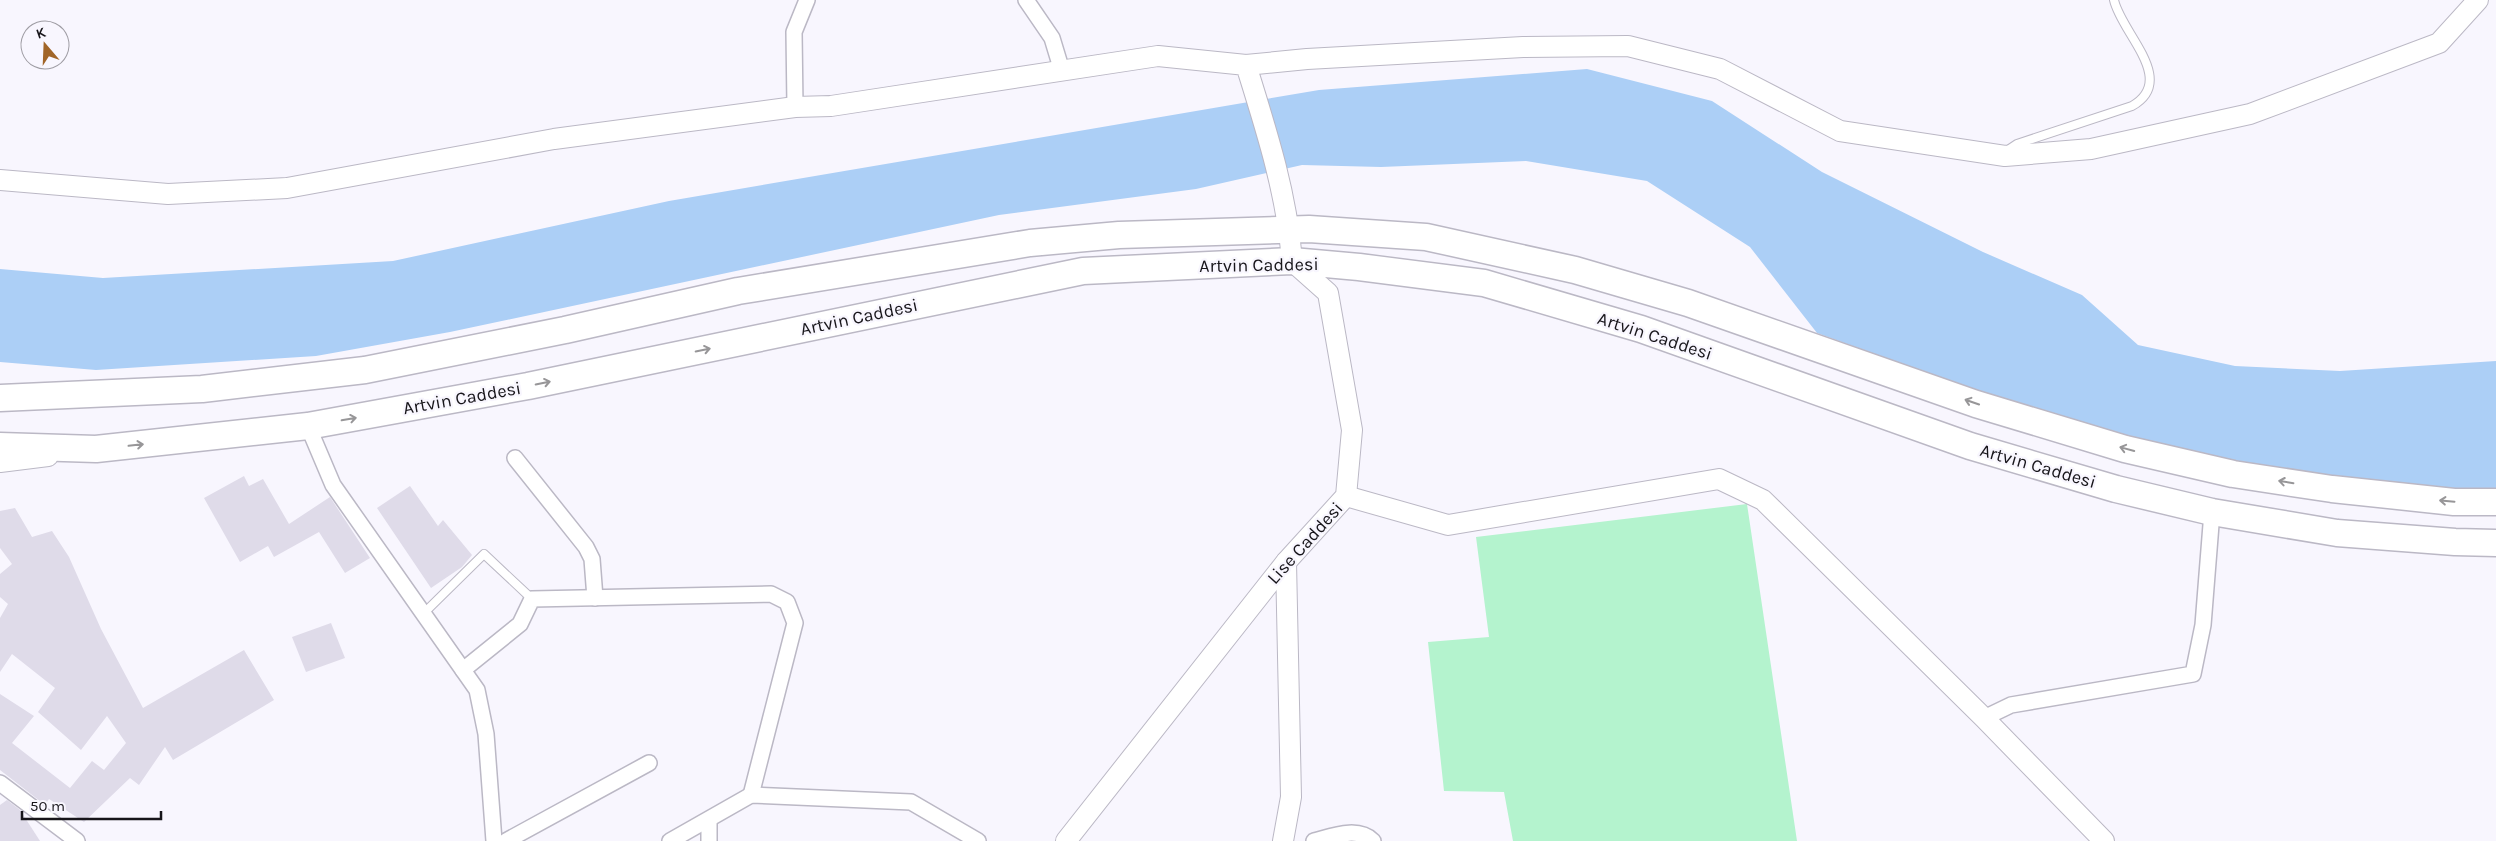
<svg xmlns="http://www.w3.org/2000/svg" width="2496" height="841" viewBox="0 0 2496 841" font-family="Karla,sans-serif">
<rect width="100%" height="100%" fill="#f8f6fe"/>
<polygon fill="#b4f3ce" points="1747,504 1797,841 1513,841 1504,792 1444,791 1428,642 1489,637 1476,537"/>
<polygon fill="#accff6" points="1587,69 1712,101 1822,172 1983,252 2082,295 2138,345 2235,366 2340,371 2496,361 2496,497 2239,473 2032,411 1817,333 1750,247 1647,181 1526,161 1381,167 1302,165 1196,189 999,215 450,332 316,356 96,370 0,362 0,269 103,278 393,261 669,201 1319,90"/>
<g fill="#dfdbe9">
<polygon points="244,476 249,486 263,479 289,524 330,497 370,558 345,573 319,532 274,557 268,546 240,562 204,498"/>
<polygon points="410,486 438,526 443,520 472,555 462,567 431,588 377,508"/>
<polygon points="15,508 32,537 52,531 69,557 101,629 143,708 244,650 274,700 173,760 165,747 139,785 130,778 84,822 49,799 45,805 0,770 0,694 34,716 12,743 70,788 92,761 104,770 126,743 107,716 81,750 38,712 55,688 12,654 0,672 0,618 8,604 0,597 0,574 12,564 0,548 0,511"/>
<polygon points="331,623 345,658 306,672 292,637"/>
<polygon points="7,800 20,810 40,841 0,841 0,805"/>
</g>
<g fill="none" stroke-linecap="round" stroke-linejoin="round">
<defs>
<g id="service">
<path d="M 2008,150 L 2017,144 L 2132,106 C 2178,80 2121,33 2114,0"/>
<polyline points="424,613 484,554 532,599"/>
</g>
<g id="minor">
<polyline points="1026,0 1052,38 1062,71"/>
<polyline points="795,107 794,32 807,0"/>
<polyline points="308,426 333,485 477,690 486,734 494,841"/>
<polyline points="515,458 586,547 592,559 595,598"/>
<polyline points="463,670 520,624 532,599 771,594 787,602 795,623 751,795"/>
<polyline points="1984,718 2011,705 2193,674 2203,625 2212,512"/>
<polyline points="0,783 77,841"/>
<polyline points="709,820 709,841"/>
<polyline points="506,841 649,763"/>
<polyline points="670,841 751,795 911,802 978,841"/>
<path d="M 1314,841 C 1333,836 1358,826 1373,841"/>
</g>
<g id="tertiary">
<polyline points="1246,65 1307,59 1523,47 1628,46 1720,69 1840,131 2005,156 2091,149 2250,114 2439,43 2478,0"/>
<path d="M 0,180 L 168,194 L 287,188 L 554,139 L 795,107 L 831,106 L 1158,56 L 1246,65 C 1266,129 1287,194 1292,261 L 1328,293 L 1352,430 L 1346,496 L 1286,562 L 1066,841"/>
<polyline points="0,462 48,456"/>
<polyline points="1346,496 1448,525 1719,479 1763,500 1984,718 2104,841"/>
<polyline points="1283,841 1291,797 1286,562"/>
</g>
<g id="trunk">
<polyline points="0,398 202,389 365,370 565,330 738,291 1030,243 1119,235 1309,229 1426,237 1575,270 1688,303 1976,404 2125,449 2233,474 2332,489 2454,502 2496,502"/>
<polyline points="0,446 96,449 308,426 528,386 1083,271 1292,261 1359,267 1484,283 1641,329 1970,446 2116,489 2212,512 2337,533 2455,542 2496,543"/>
</g>
</defs>
<use href="#service" stroke="#bbb8c5" stroke-width="10"/>
<use href="#minor" stroke="#bbb8c5" stroke-width="18"/>
<use href="#tertiary" stroke="#bbb8c5" stroke-width="22"/>
<use href="#trunk" stroke="#bbb8c5" stroke-width="29"/>
<use href="#service" stroke="#fff" stroke-width="8"/>
<use href="#minor" stroke="#fff" stroke-width="15"/>
<use href="#tertiary" stroke="#fff" stroke-width="20"/>
<use href="#trunk" stroke="#fff" stroke-width="26"/>
</g>
<defs><path id="oneway-shaft" d="M-6 0H5M1.5-3L5.5 0L1.5 3" fill="none" stroke-width="1.6" stroke-linecap="round" stroke-linejoin="round" transform="scale(1.25)"/></defs>
<g stroke="#979698">
<use href="#oneway-shaft" transform="translate(703 350) rotate(-12)"/>
<use href="#oneway-shaft" transform="translate(543 383) rotate(-12)"/>
<use href="#oneway-shaft" transform="translate(1972 402) rotate(-161)"/>
<use href="#oneway-shaft" transform="translate(349 419) rotate(-10)"/>
<use href="#oneway-shaft" transform="translate(136 445) rotate(-6)"/>
<use href="#oneway-shaft" transform="translate(2127 449) rotate(-165)"/>
<use href="#oneway-shaft" transform="translate(2286 482) rotate(-171)"/>
<use href="#oneway-shaft" transform="translate(2447 501) rotate(-175)"/>
</g>
<g text-anchor="middle" dominant-baseline="central" stroke-width="4.5" stroke-linejoin="round" paint-order="stroke">
<g font-size="18" fill="#17151a" stroke="#f8f6fe">
<text transform="translate(1259 265) rotate(-1)">Artvin Caddesi</text>
<text transform="translate(859 317) rotate(-12)">Artvin Caddesi</text>
<text transform="translate(1655 336) rotate(18)">Artvin Caddesi</text>
<text transform="translate(462 398) rotate(-10)">Artvin Caddesi</text>
<text transform="translate(2038 466) rotate(16)">Artvin Caddesi</text>
<text transform="translate(1305 543) rotate(-48)">Lise Caddesi</text>
</g>
</g>
<g transform="translate(45 45) rotate(341)"><circle r="24" fill="#f8f6fe" stroke="#9e9ca3"/>
<path d="M0-4L9 19L0 12L-9 19Z" fill="#a16528"/>
<text y="-8" font-size="14" font-weight="bold" text-anchor="middle" fill="#17151a">K</text>
</g>
<path d="M22 811v8h139v-8" fill="none" stroke="#17151a" stroke-width="2.5"/>
<text x="30" y="811" font-size="15" fill="#17151a" stroke="#f8f6fe" stroke-width="4" paint-order="stroke">50 m</text>
</svg>
